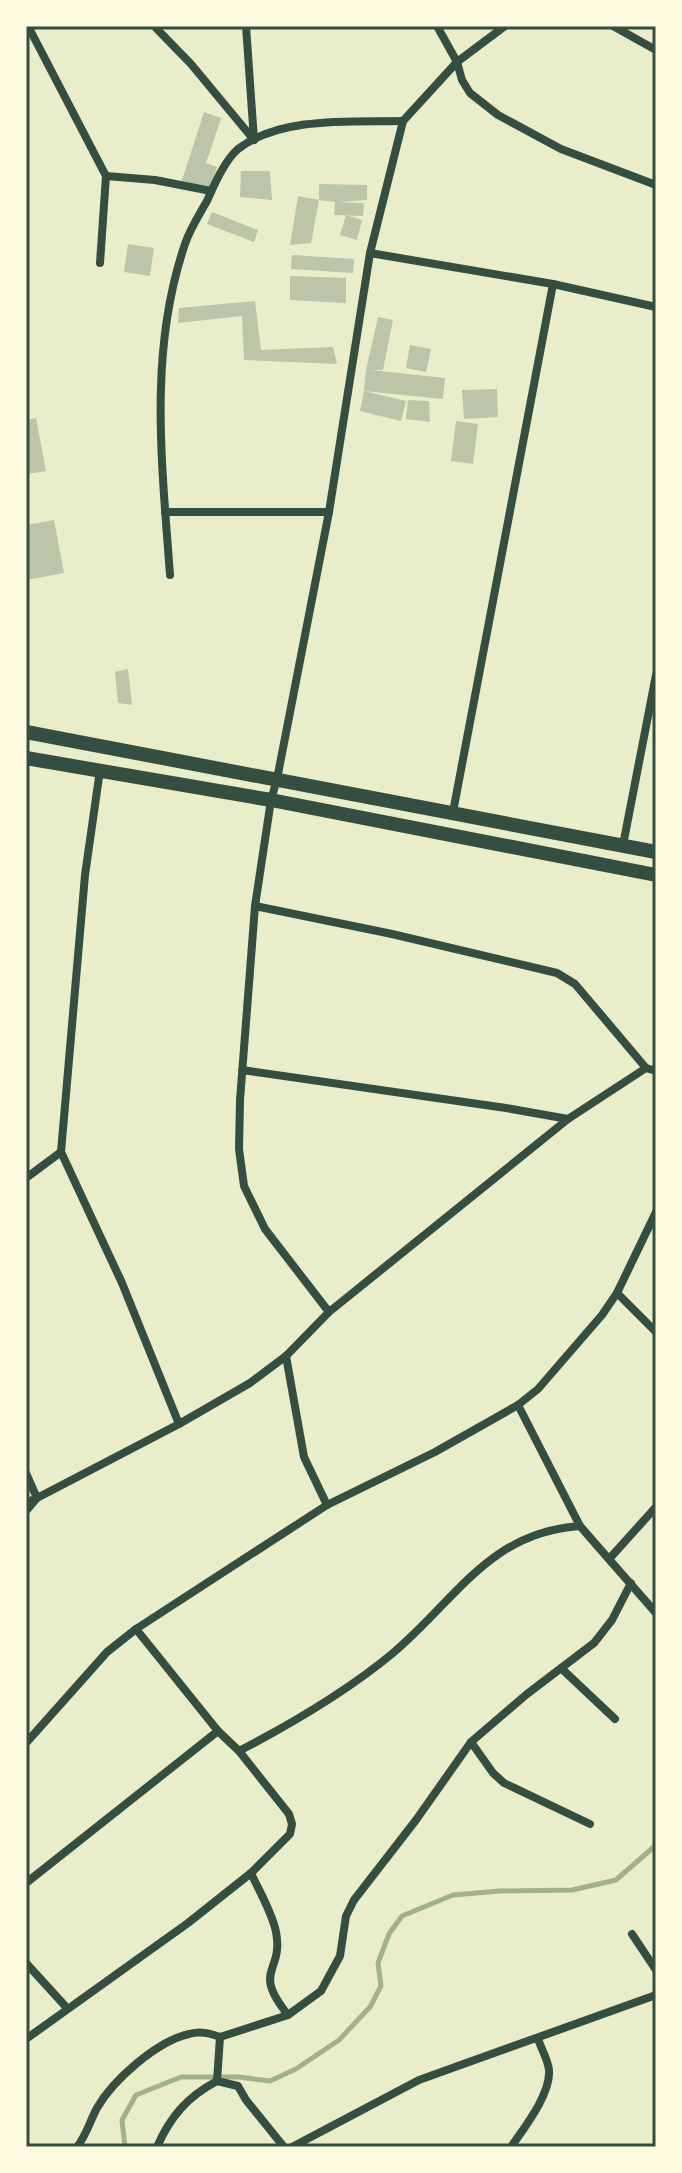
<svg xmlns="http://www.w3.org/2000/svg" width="682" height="2173" viewBox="0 0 682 2173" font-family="'Nunito Sans',sans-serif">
<rect width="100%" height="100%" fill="#e9edc9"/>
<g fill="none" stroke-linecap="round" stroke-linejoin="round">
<polyline stroke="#a3b18a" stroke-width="5" points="125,2147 122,2120 136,2095 181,2077 239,2077 270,2081 296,2069 339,2040 370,2007 381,1986 378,1963 389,1934 402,1916 453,1895 500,1891 572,1890 616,1880 656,1845"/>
</g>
<g fill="#bcc5a7">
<polygon points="204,112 221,118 206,163 217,167 209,192 181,183"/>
<polygon points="241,171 270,171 272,200 240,197"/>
<polygon points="319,184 367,185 367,200 338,202 364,203 363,216 334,215 335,202 319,200"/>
<polygon points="298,196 319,200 311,243 290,245"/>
<polygon points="212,212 258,230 254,242 207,224"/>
<polygon points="346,215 362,220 357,240 340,235"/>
<polygon points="128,244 154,248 150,276 124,272"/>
<polygon points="292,255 354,259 353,273 291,269"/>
<polygon points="290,276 346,278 346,303 290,300"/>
<polygon points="255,301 261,350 333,347 337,364 244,360 242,316 178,323 179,308"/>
<polygon points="378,317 393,320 383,370 371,370 445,378 443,399 364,391 366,370"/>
<polygon points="410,345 431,349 426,372 406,368"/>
<polygon points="497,389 498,417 464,419 462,390"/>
<polygon points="364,391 406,401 401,421 360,411"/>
<polygon points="408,400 429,401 430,422 406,419"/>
<polygon points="36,418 46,471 26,474 26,420"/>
<polygon points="456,421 478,424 473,464 451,461"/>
<polygon points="54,520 64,573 26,580 26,525"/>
<polygon points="128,669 132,705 118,703 115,672"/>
</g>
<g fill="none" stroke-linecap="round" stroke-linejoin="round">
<g stroke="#344e41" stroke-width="8">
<polyline points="28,26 106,176 100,263"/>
<polyline points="154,26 191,64 254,140"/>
<polyline points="246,26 254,140"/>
<polyline points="437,26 457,62 462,80 470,93 498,115 561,149 656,185"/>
<polyline points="613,26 656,50"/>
<polyline points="106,176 155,180 211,191"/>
<polyline points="370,253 553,284 656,307"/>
<polyline points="165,512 329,512"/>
<path d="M 170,575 C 162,464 148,352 185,244 C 190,229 199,215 207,201 C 214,185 225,160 238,149 C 281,116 352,122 403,121"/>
<polyline points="453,812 553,284"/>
<polyline points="623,845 656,675"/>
<polyline points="255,906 392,934 557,973 575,984 646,1068 656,1071"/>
<polyline points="242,1070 506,1108 568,1119 329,1312 265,1229 244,1186 239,1149 240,1100 255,906 271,800 277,779 329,512 370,253 403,121 457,62 505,26"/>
<polyline points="568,1119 646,1068"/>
<polyline points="61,1152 122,1283 179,1424"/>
<polyline points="26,1178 61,1152 85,875 100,770"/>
<polyline points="617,1293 656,1332"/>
<polyline points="286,1356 304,1457 327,1505 435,1452 518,1405 538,1389 602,1315 617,1293 656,1212"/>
<polyline points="518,1405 580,1526"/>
<polyline points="26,1473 37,1498 179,1424 250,1383 286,1356 329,1312"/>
<polyline points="26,1503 37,1498 26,1511"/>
<polyline points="610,1558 656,1507"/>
<polyline points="136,1629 218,1731"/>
<polyline points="562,1669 615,1719"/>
<polyline points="471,1742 493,1773 504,1783 590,1824"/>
<polyline points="26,1743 107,1652 136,1629 327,1505"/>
<path d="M 239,1751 C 293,1723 346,1692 393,1653 C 456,1600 489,1532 580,1526 L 656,1613"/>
<path d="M 251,1873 C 259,1891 272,1912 276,1932 C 284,1973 251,1969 288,2015"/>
<polyline points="26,1883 218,1731 239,1751 289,1814 292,1824 290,1834 251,1873 188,1923 26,2039"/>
<polyline points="632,1934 656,1970"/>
<polyline points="26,1963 67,2008"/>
<polyline points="217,2081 220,2037 288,2015 321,1991 340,1956 346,1916 354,1900 416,1820 471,1742 527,1694 594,1643 612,1620 631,1583"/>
<path d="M 77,2147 C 86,2136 90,2121 97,2108 C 113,2080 157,2041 189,2034 C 200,2031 209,2033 220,2037"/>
<path d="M 157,2147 C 170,2117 187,2097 217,2081 L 238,2086 L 246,2100 L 284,2147"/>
<polyline points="292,2147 419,2080 656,1995"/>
<path d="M 511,2147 C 524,2128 551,2094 549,2070 C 548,2060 541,2048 538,2039"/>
</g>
<g stroke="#344e41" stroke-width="14">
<polyline points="26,732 656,852"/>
<polyline points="26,758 271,800 656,875"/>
</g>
</g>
<rect width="682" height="2173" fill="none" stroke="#fefae0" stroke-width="56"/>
<rect x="28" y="28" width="626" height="2117" fill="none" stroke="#344e41" stroke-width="3"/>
</svg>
